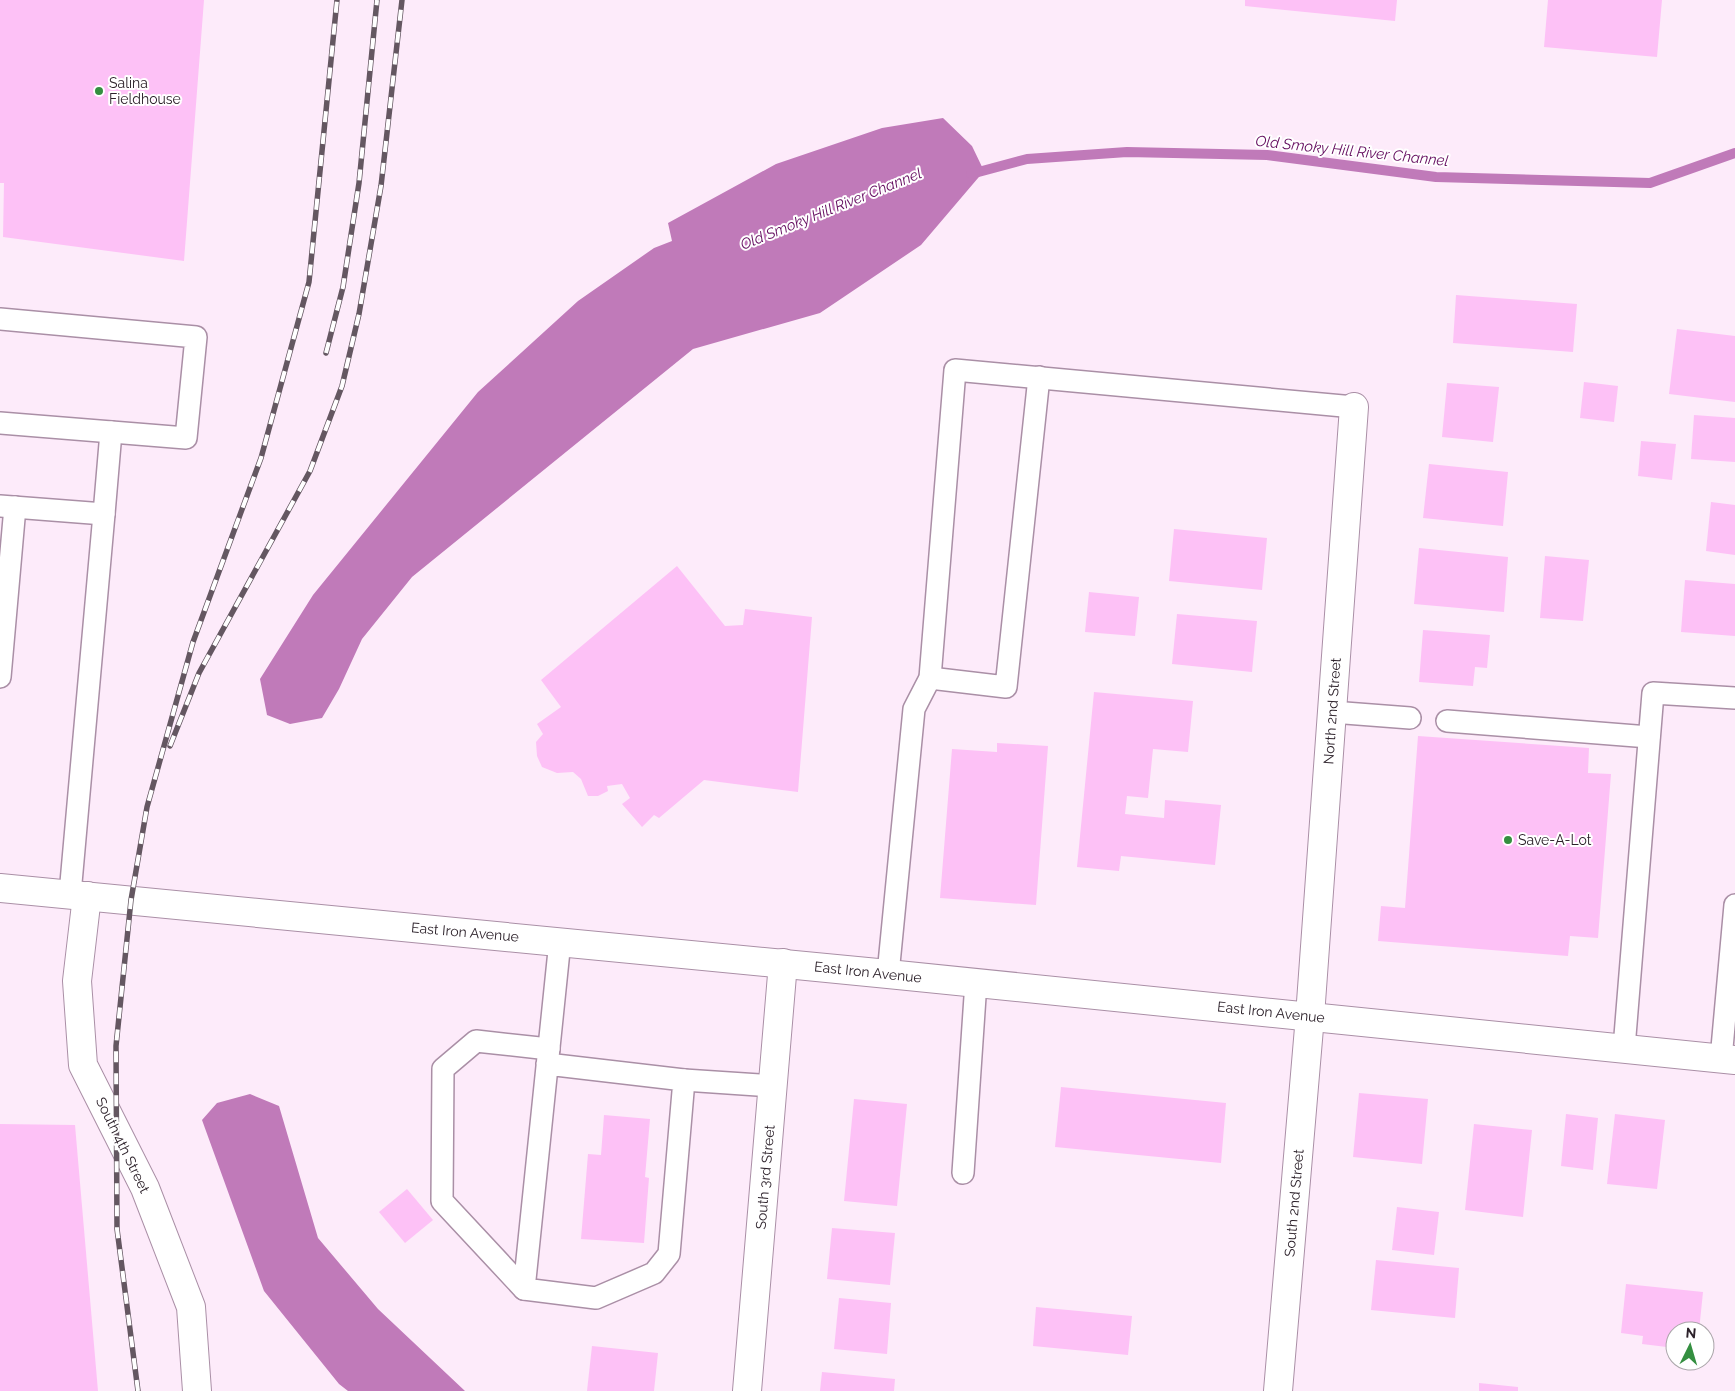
<svg xmlns="http://www.w3.org/2000/svg" width="1735" height="1391" viewBox="0 0 1735 1391" font-family="Raleway,sans-serif">
<rect width="100%" height="100%" fill="#fdebfa"/>
<g fill="#c07ab9">
<polygon points="943,118 972,146 984,171 921,245 820,313 693,349 412,577 362,639 339,689 322,718 290,724 267,715 260,679 313,595 478,392 578,301 654,248 672,241 668,223 776,164 882,128"/>
<polygon points="250,1094 279,1106 318,1238 378,1309 465,1391 348,1391 339,1384 264,1291 202,1120 217,1103"/>
</g>
<g fill="none" stroke-linecap="round" stroke-linejoin="round">
<polyline stroke="#c07ab9" stroke-width="10" points="971,174 1027,159 1127,152 1267,155 1436,177 1650,183 1735,153"/>
</g>
<g fill="#fdc1f6">
<polygon points="0,0 204,0 184,261 3,237 4,183 0,183"/>
<polygon points="1245,0 1397,0 1395,21 1245,6"/>
<polygon points="1548,0 1662,0 1657,57 1544,47"/>
<polygon points="1456,295 1577,304 1573,352 1453,343"/>
<polygon points="1677,329 1735,336 1735,402 1669,394"/>
<polygon points="1584,382 1618,386 1614,422 1580,418"/>
<polygon points="1447,383 1499,387 1493,442 1442,437"/>
<polygon points="1694,415 1735,418 1735,462 1691,459"/>
<polygon points="1641,441 1676,444 1672,480 1638,476"/>
<polygon points="1429,464 1508,472 1503,526 1423,518"/>
<polygon points="1711,502 1735,505 1735,555 1706,551"/>
<polygon points="1174,529 1267,538 1262,590 1169,581"/>
<polygon points="1419,548 1508,557 1504,612 1414,604"/>
<polygon points="1545,556 1589,560 1583,621 1540,618"/>
<polygon points="677,566 725,626 743,625 745,609 812,617 798,792 704,780 659,818 654,815 642,827 622,804 630,798 622,784 607,786 608,791 598,796 588,796 581,779 573,772 557,773 542,767 537,756 536,742 543,734 537,724 561,707 541,680"/>
<polygon points="1685,580 1735,584 1735,636 1681,632"/>
<polygon points="1089,592 1139,597 1135,636 1085,632"/>
<polygon points="1177,614 1257,621 1252,672 1172,664"/>
<polygon points="1423,630 1490,635 1487,668 1475,667 1473,686 1419,682"/>
<polygon points="1094,692 1193,701 1188,752 1153,749 1148,798 1127,796 1125,814 1164,818 1165,800 1221,805 1215,865 1121,856 1119,871 1077,867"/>
<polygon points="1418,736 1589,748 1588,773 1611,774 1598,938 1570,936 1568,956 1378,941 1381,906 1405,908"/>
<polygon points="997,743 1048,746 1036,905 940,898 952,749 997,752"/>
<polygon points="1061,1087 1226,1103 1221,1163 1055,1147"/>
<polygon points="1359,1093 1428,1099 1422,1164 1353,1157"/>
<polygon points="854,1099 907,1104 897,1206 844,1201"/>
<polygon points="1566,1114 1598,1118 1593,1170 1561,1166"/>
<polygon points="1615,1114 1665,1120 1657,1189 1607,1184"/>
<polygon points="604,1115 650,1119 645,1177 649,1178 644,1243 581,1239 588,1154 601,1155"/>
<polygon points="0,1124 75,1125 98,1391 0,1391"/>
<polygon points="1474,1124 1532,1130 1523,1217 1465,1210"/>
<polygon points="407,1189 433,1220 405,1243 379,1212"/>
<polygon points="1397,1207 1439,1212 1434,1255 1392,1250"/>
<polygon points="832,1228 895,1233 890,1285 827,1279"/>
<polygon points="1376,1260 1459,1268 1455,1318 1371,1310"/>
<polygon points="1626,1284 1703,1292 1699,1331 1675,1331 1675,1348 1642,1344 1643,1336 1621,1333"/>
<polygon points="839,1298 891,1303 887,1354 834,1349"/>
<polygon points="1036,1307 1132,1316 1128,1355 1033,1346"/>
<polygon points="592,1346 658,1353 654,1391 587,1391"/>
<polygon points="822,1372 895,1379 894,1391 820,1391"/>
<polygon points="1479,1383 1518,1387 1518,1391 1479,1391"/>
</g>
<g fill="none" stroke-linecap="round" stroke-linejoin="round">
<defs>
<g id="service">
<polyline points="0,319 196,337 186,438 0,423"/>
<polyline points="0,506 104,514 111,432"/>
<polyline points="0,677 15,507"/>
<polyline points="930,678 1006,687 1039,377"/>
<polyline points="1332,712 1410,718"/>
<polyline points="1447,721 1649,737"/>
<polyline points="70,894 104,514"/>
<polyline points="888,974 914,709 930,678 955,370 1354,407"/>
<polyline points="1624,1048 1653,693 1735,698"/>
<polyline points="1721,1059 1735,905"/>
<polyline points="547,1064 684,1080 669,1254 654,1273 596,1298 524,1289 560,941"/>
<polyline points="684,1080 773,1086"/>
<polyline points="963,1173 976,982"/>
<polyline points="524,1289 442,1201 443,1069 476,1041 549,1049"/>
</g>
<g id="minor">
<polyline points="87,896 77,981 83,1065 145,1188 191,1307 197,1391"/>
<polyline points="747,1391 783,963"/>
<polyline points="1278,1391 1310,1016 1354,407"/>
</g>
<polyline id="tertiary" points="0,888 888,974 1735,1060"/>
</defs>
<use href="#service" stroke="#aa8fa6" stroke-width="24"/>
<use href="#minor" stroke="#aa8fa6" stroke-width="30"/>
<use href="#tertiary" stroke="#aa8fa6" stroke-width="30"/>
<use href="#service" stroke="#fff" stroke-width="21"/>
<use href="#minor" stroke="#fff" stroke-width="28"/>
<use href="#tertiary" stroke="#fff" stroke-width="28"/>
<defs>
<g id="rail">
<polyline points="326,353 343,287 359,183 377,0"/>
<polyline points="170,746 199,673 310,471 342,386 359,314 381,186 402,0"/>
<polyline points="138,1391 117,1229 116,1046 131,900 147,807 193,642 261,458 309,282 337,0"/>
</g>
</defs>
<use href="#rail" stroke="#645761" stroke-width="5.5"/>
<use href="#rail" stroke="#fff" stroke-width="4" stroke-dasharray="11" stroke-linecap="butt"/>
</g>
<g fill="#348f40" stroke="#fff" stroke-width="2">
<circle cx="99" cy="91" r="5"/>
<circle cx="1508" cy="840" r="5"/>
</g>
<g text-anchor="middle" dominant-baseline="central" stroke-width="4" stroke-linejoin="round" paint-order="stroke">
<g font-size="14" fill="#2c212a" stroke="#fff" text-anchor="start">
<text x="109" y="83">Salina<tspan x="109" dy="16">Fieldhouse</tspan></text>
<text x="1518" y="840">Save-A-Lot</text>
</g>
<g font-size="14" fill="#2c212a" stroke="#fff">
<text transform="translate(1332 711) rotate(-86)">North 2nd Street</text>
<text transform="translate(465 932) rotate(5)">East Iron Avenue</text>
<text transform="translate(868 972) rotate(6)">East Iron Avenue</text>
<text transform="translate(1271 1012) rotate(6)">East Iron Avenue</text>
<text transform="translate(123 1145) rotate(64)">South 4th Street</text>
<text transform="translate(765 1177) rotate(-85)">South 3rd Street</text>
<text transform="translate(1294 1203) rotate(-85)">South 2nd Street</text>
</g>
<g font-size="15" font-style="italic" fill="#640c5f" stroke="#fff">
<text transform="translate(1352 151) rotate(6)">Old Smoky Hill River Channel</text>
<text transform="translate(831 209) rotate(-22)">Old Smoky Hill River Channel</text>
</g>
</g>
<g transform="translate(1690 1346) rotate(5)"><circle r="24" fill="#ffffff" stroke="#aba6aa"/>
<path d="M0-4L9 19L0 12L-9 19Z" fill="#348f40"/>
<text y="-8" font-size="14" font-weight="bold" text-anchor="middle" fill="#2c212a">N</text>
</g>
</svg>
